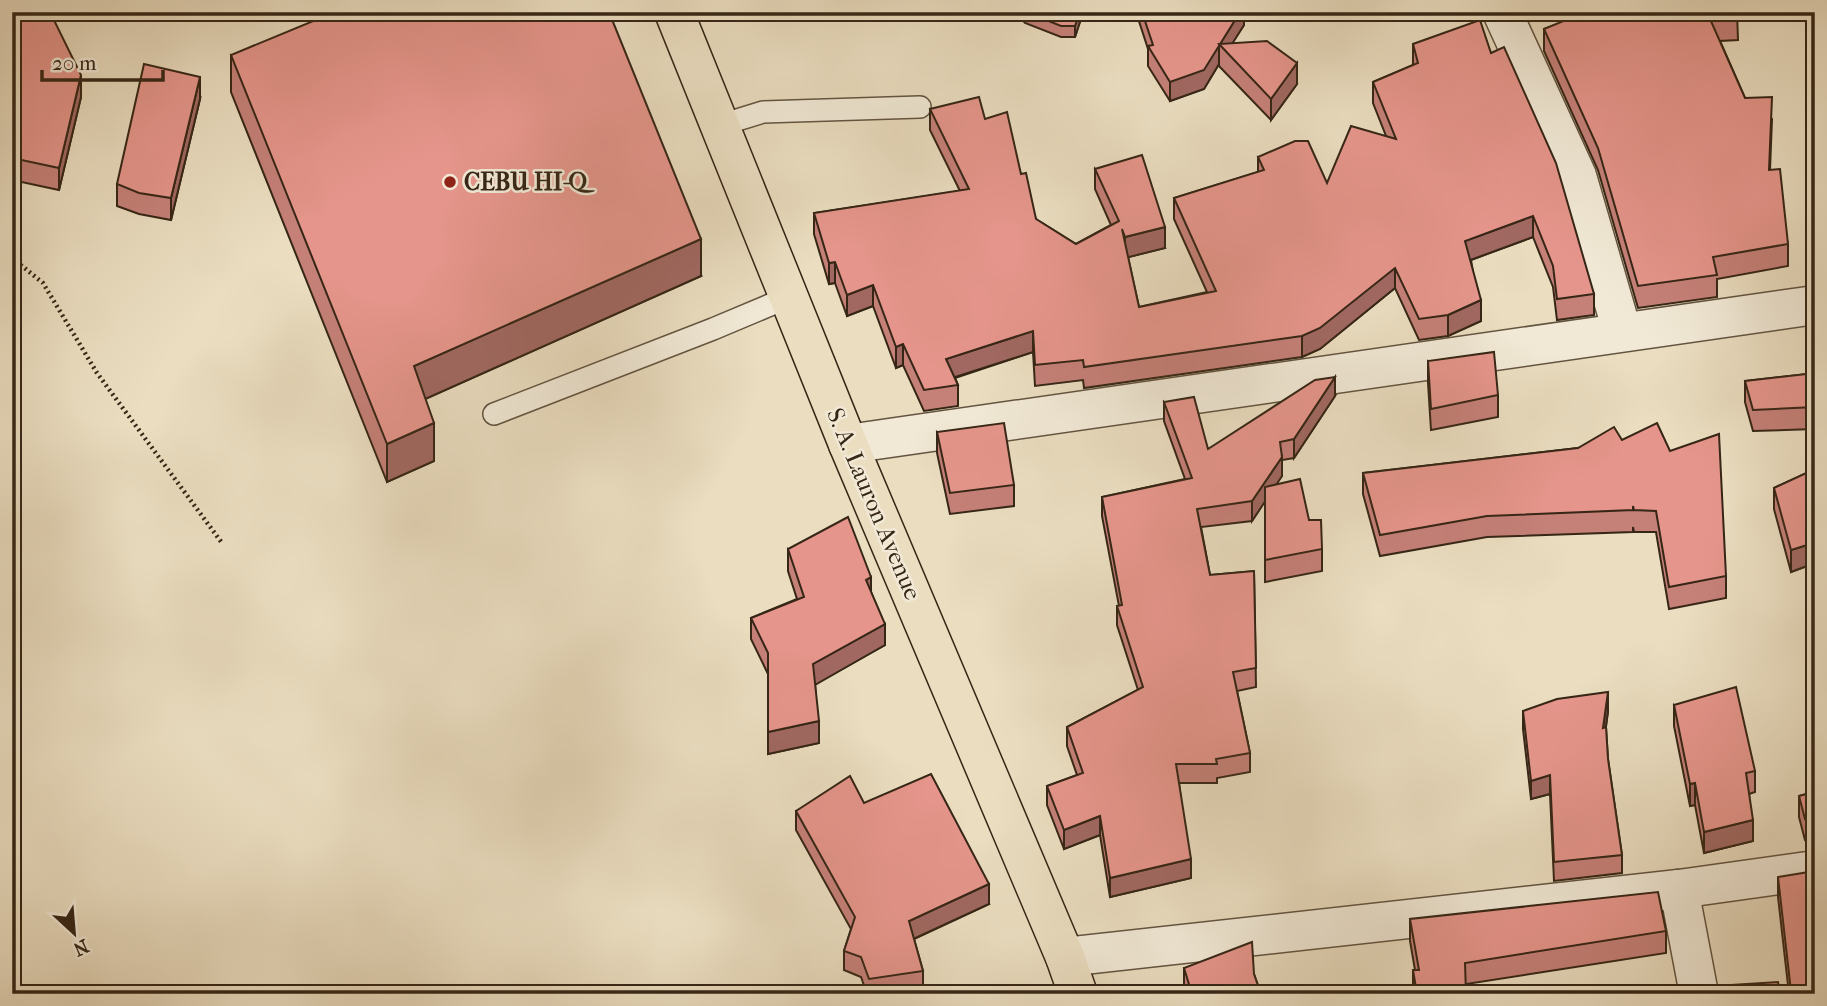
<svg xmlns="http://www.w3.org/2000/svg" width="1827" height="1006" viewBox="0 0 1827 1006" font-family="'IM FELL French Canon',serif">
<rect width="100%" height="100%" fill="#eaddc0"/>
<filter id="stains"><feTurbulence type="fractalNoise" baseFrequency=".00286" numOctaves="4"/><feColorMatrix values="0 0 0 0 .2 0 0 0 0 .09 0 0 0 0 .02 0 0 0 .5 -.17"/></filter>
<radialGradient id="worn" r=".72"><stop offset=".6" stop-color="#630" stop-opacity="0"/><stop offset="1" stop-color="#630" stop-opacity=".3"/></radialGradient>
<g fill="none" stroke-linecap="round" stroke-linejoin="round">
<defs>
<g id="lane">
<polyline points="721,125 763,112 920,107"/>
<polyline points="494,414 713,329 789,297"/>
</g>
<g id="street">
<polyline points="1502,12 1577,176 1622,331"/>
<polyline points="848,444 1815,305"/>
<polyline points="1679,889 1699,994"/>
<polyline points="1065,957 1679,889 1815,870"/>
</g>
<polyline id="highway" points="674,12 848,444 1065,957 1078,994"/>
</defs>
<use href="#lane" stroke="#635440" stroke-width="24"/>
<use href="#street" stroke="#635440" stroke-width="41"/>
<use href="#highway" stroke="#362616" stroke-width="41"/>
<polyline stroke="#362616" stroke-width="4.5" stroke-dasharray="2 3.5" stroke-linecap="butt" points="12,258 43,283 97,373 222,543"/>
<use href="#lane" stroke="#f1e9d6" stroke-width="21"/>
<use href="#street" stroke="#f1e9d6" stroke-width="38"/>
<use href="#highway" stroke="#eaddc0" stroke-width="38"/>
</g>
<g fill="#c58078" stroke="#362616" stroke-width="2">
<polygon points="12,12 81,97 59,190 12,180"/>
<polygon points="1015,12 1083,12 1075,37 1061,37 1025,23"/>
<polygon points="1136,12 1244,12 1244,25 1232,43 1297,84 1271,120 1219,66 1219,64 1204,89 1170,101 1148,66 1148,49"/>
<polygon points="1558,12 1737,12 1738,40 1720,41 1745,98 1772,119 1770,170 1788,244 1788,266 1717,279 1717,297 1638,308 1598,170 1544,51 1544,29 1563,22"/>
<polygon points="1413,44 1491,53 1594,294 1594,315 1557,320 1553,287 1533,237 1471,260 1481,321 1448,336 1419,340 1395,288 1320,349 1302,357 1084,388 1083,380 1035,386 1033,352 955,378 958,385 958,406 924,411 903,365 896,368 873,306 847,316 835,283 829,284 814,234 814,213 960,191 930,130 930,109 985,119 1021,174 1036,219 1076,244 1111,225 1095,189 1095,169 1165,248 1128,257 1139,307 1207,292 1174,219 1174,198 1258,172 1258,157 1327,183 1386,136 1373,103 1373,82 1413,65"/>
<polygon points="231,55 701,276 425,399 434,461 387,482 231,92"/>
<polygon points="200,99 171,220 139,214 117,206 117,184"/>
<polygon points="1428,361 1498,395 1498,417 1431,430 1428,383"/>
<polygon points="1815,373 1815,429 1753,431 1745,402 1745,381"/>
<polygon points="1335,396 1294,458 1282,460 1282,476 1276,484 1309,520 1322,549 1322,571 1265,582 1265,501 1252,521 1201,527 1210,575 1254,571 1256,687 1237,691 1250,753 1250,772 1217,778 1217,783 1179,783 1191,878 1110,897 1100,835 1064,849 1047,805 1047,786 1077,775 1067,746 1067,727 1138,690 1117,625 1117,606 1119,606 1102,516 1102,497 1185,479 1164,421 1164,402 1208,449"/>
<polygon points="937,432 1014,485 1014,506 950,514 937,453"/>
<polygon points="1622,440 1726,576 1726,598 1669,609 1656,532 1634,532 1633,527 1633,532 1487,537 1380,556 1363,494 1363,473 1578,448"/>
<polygon points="1815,469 1815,612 1807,566 1791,572 1774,509 1774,488"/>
<polygon points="788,549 871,592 885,645 815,684 819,743 768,754 768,674 751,639 751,618 797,599 788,571"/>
<polygon points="1674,705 1755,771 1755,792 1749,794 1753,841 1704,853 1695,805 1690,806 1674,726"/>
<polygon points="1523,711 1608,711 1606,727 1608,759 1622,855 1622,873 1554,881 1550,794 1531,799 1523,729"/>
<polygon points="1812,766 1815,766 1815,838 1805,840 1799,817 1799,796 1813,792"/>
<polygon points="864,803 989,904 914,939 923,971 923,991 903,994 867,994 861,977 844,970 844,951 851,929 796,830 796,811"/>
<polygon points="1778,877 1815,994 1789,994 1778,897"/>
<polygon points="1410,919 1666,931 1666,953 1466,984 1466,994 1413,994 1413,970 1415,970 1410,941"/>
<polygon points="1184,968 1254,974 1261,994 1184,994"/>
</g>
<g fill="#a06861" stroke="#362616" stroke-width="2">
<polygon points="1080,12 1083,13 1075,37 1075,26"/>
<polygon points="1240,12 1244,12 1244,25 1227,52 1220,44"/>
<polygon points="1219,45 1219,64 1204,89 1170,101 1170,82"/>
<polygon points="1297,63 1297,84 1271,120 1271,99"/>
<polygon points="81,75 81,97 59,190 59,168"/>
<polygon points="200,77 200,99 171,220 171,198"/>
<polygon points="1533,216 1533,237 1465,262 1465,241"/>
<polygon points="1165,227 1165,248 1125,258 1125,237"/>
<polygon points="701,239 701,276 414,404 414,366"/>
<polygon points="835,262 835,283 829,284 829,263"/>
<polygon points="1395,268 1395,288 1320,349 1302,357 1302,336"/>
<polygon points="873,285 873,306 847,316 847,295"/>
<polygon points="1481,300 1481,321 1448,336 1448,315"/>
<polygon points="1033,331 1033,352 946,380 946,359"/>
<polygon points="903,344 903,365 896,368 896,347"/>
<polygon points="1335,377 1335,396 1294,458 1294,439"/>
<polygon points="434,423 434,461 387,482 387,444"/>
<polygon points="1282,457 1282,476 1252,521 1252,501"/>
<polygon points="1807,545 1807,566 1791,572 1791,550"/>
<polygon points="871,577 871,598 866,580"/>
<polygon points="885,624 885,645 813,686 813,664"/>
<polygon points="1608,692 1608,711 1603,746 1603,728"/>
<polygon points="819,721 819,743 768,754 768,732"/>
<polygon points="1550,775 1550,794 1531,799 1531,781"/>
<polygon points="1695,783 1695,805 1690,806 1690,784"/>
<polygon points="1100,816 1100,835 1064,849 1064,830"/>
<polygon points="1753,820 1753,841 1704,853 1704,832"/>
<polygon points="1191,859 1191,878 1110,897 1110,878"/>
<polygon points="989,884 989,904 909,941 909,921"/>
<polygon points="1815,986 1815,994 1791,994 1791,991"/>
</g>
<g fill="#e5958b" stroke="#362616" stroke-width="2">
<polygon points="12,12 50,12 81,75 59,168 12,158 12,118 14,108 12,106"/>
<polygon points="335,12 609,12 701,239 414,366 434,423 387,444 231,55"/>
<polygon points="1026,12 1080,12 1075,26 1061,26"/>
<polygon points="1142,12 1240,12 1204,70 1170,82 1148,46 1153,45"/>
<polygon points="1569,12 1737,12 1738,18 1710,19 1745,98 1772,97 1769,170 1780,169 1788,244 1713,257 1717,275 1638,286 1598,148 1544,29 1571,18"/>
<polygon points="1480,20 1491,53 1504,47 1556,163 1594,294 1557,299 1553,266 1533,216 1465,241 1481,300 1448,315 1419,319 1395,268 1320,328 1302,336 1084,367 1083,360 1035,365 1033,331 946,359 958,385 924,390 903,344 896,347 873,285 847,295 835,262 829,263 814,213 969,189 930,109 979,97 985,119 1007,112 1021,174 1026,173 1036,219 1076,244 1119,221 1095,169 1142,155 1165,227 1125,237 1122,229 1139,307 1216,291 1174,198 1264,170 1258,157 1295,141 1308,141 1327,183 1351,126 1396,139 1373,82 1418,63 1413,44"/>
<polygon points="1267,41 1297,63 1271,99 1219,44"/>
<polygon points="144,64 200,77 171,198 139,193 117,184"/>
<polygon points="1494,352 1498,395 1431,409 1428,361"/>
<polygon points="1815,373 1815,407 1753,410 1745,381"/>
<polygon points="1335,377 1294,439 1280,442 1282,457 1252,501 1197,509 1210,575 1254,571 1256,668 1233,672 1250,753 1216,759 1217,764 1176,764 1191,859 1110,878 1100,816 1064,830 1047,786 1083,773 1067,727 1143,687 1117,606 1122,605 1102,497 1192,478 1164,402 1194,397 1208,449 1315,380"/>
<polygon points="1004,423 1014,485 950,493 937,432"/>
<polygon points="1657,423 1670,451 1719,434 1726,576 1669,587 1656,511 1634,510 1633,506 1633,510 1487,516 1380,535 1363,473 1578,448 1614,427 1622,440"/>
<polygon points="1815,469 1815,591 1807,545 1791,550 1774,488"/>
<polygon points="1300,479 1309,520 1321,520 1322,549 1265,560 1265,487"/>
<polygon points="848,517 871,577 866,580 885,624 813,664 819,721 768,732 768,653 751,618 804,597 788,549"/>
<polygon points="1736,687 1755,771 1746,773 1753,820 1704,832 1695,783 1690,784 1674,705"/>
<polygon points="1608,692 1603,728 1606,727 1608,759 1622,855 1554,862 1550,775 1531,781 1523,711 1557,699"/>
<polygon points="1812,766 1815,766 1815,782"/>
<polygon points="931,774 989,884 909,921 923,971 869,979 861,957 844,951 855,917 796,811 850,776 864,803"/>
<polygon points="1815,792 1815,817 1805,819 1799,796"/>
<polygon points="1815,871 1815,986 1791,991 1778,877"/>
<polygon points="1658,892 1666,931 1465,963 1466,994 1417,994 1413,970 1419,970 1410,919"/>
<polygon points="1252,942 1254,974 1261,994 1192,994 1184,968"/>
<polygon points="1778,982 1780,994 1709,994 1708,992 1715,986"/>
</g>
<circle fill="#8f2418" stroke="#f1e9d6" stroke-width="2.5" cx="450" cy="182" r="7"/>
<g text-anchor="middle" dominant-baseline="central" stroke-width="5" stroke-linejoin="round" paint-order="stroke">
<g font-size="24" font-weight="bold" fill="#362616" stroke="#f1e9d6" text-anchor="start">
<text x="464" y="182">CEBU HI-Q</text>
</g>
<g font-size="24" fill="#362616" stroke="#f1e9d6">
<text transform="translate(874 504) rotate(67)">S. A. Lauron Avenue</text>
</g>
</g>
<rect width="1827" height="1006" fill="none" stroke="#eaddc0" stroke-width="42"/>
<rect x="14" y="14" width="1799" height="978" fill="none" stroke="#362616" stroke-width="3.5"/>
<rect x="21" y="21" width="1785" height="964" fill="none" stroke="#362616" stroke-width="2"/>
<g transform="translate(74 933) rotate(154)" stroke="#f1e9d6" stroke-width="5" paint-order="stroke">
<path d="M0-5L12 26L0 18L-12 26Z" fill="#362616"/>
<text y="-10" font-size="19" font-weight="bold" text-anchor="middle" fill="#362616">N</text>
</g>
<path d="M42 70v10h121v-10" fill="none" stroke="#362616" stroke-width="3.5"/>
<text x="52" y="70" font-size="21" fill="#362616" stroke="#f1e9d6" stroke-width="5" paint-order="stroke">20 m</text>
<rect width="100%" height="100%" filter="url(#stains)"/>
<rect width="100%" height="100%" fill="url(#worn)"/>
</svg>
